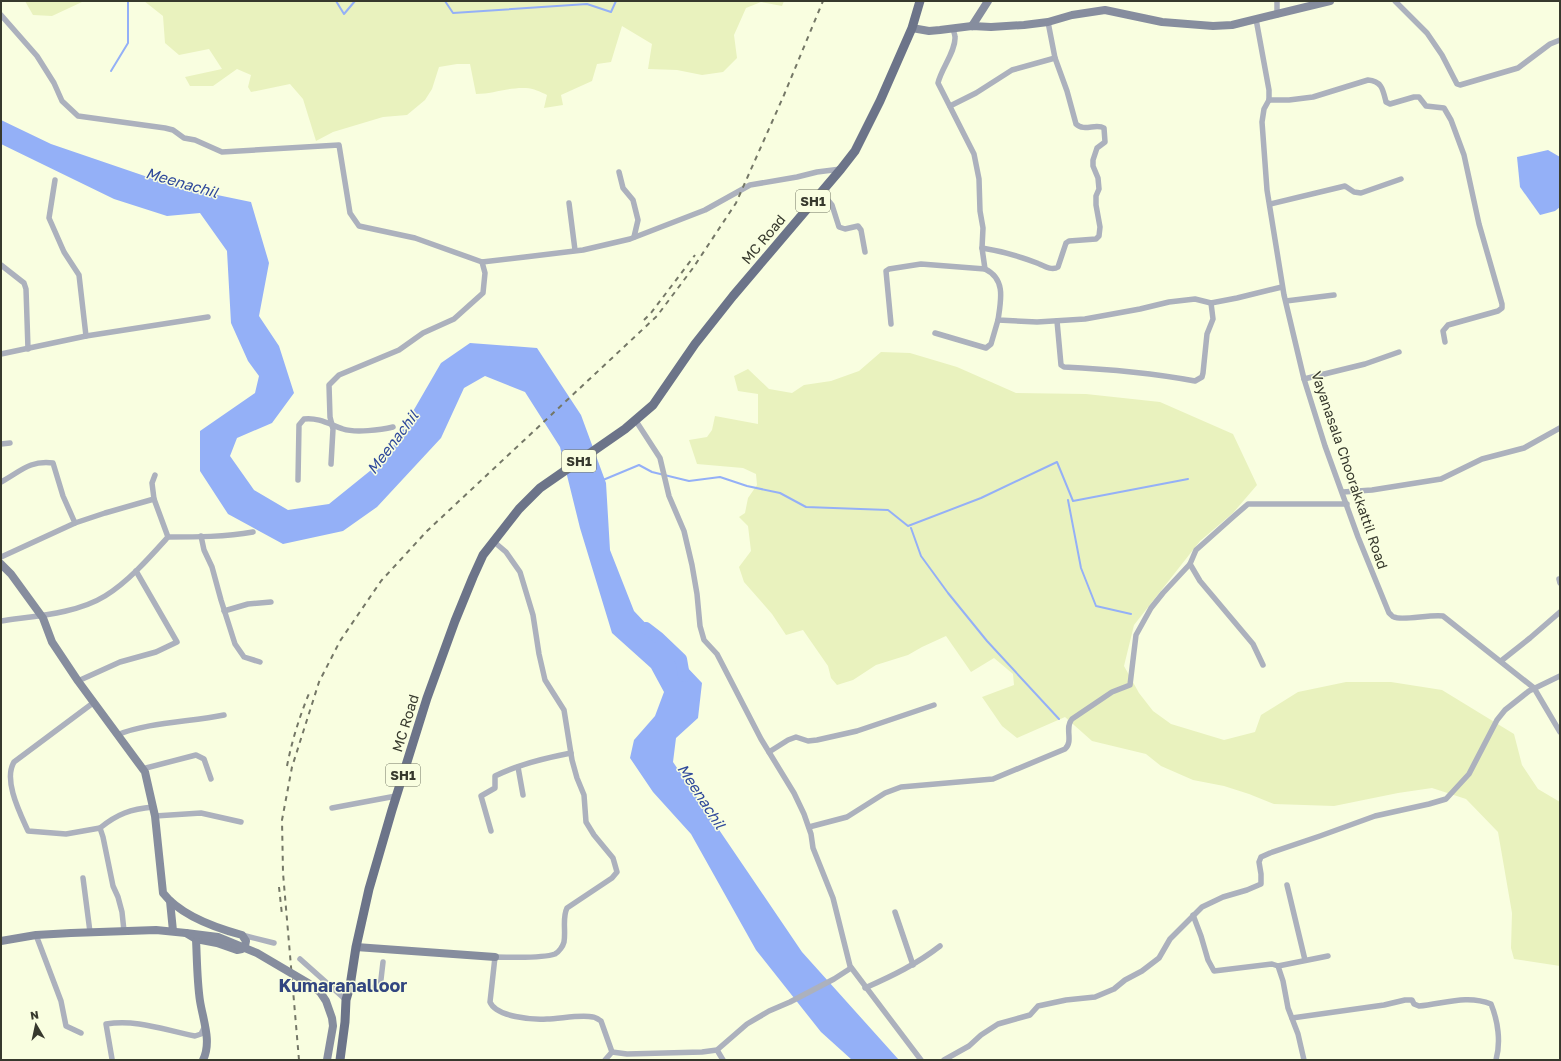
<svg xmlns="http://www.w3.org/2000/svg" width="1561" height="1061" viewBox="0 0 1561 1061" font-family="'Golos Text',sans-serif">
<rect width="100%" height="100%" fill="#f9fee0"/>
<g fill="#e9f2be">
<polygon points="25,1 125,1 82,2 52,16 33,15"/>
<path d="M 144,1 L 784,1 L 782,6 L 761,2 L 746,8 L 734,35 L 737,58 L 723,72 L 702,75 L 677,70 L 648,69 L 652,44 L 622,26 L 611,62 L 597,64 L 592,81 L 561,95 L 563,105 L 544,108 L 547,95 C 541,92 533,88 526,88 C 509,87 493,94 476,94 L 470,64 L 457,64 L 439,67 L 432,89 L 425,100 L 407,115 L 383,117 L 333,132 L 316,141 L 303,99 L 290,84 L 251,92 L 248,87 L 251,75 L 237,69 L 213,86 L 190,86 L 185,77 L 222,69 L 209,49 L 179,55 L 165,43 L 163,16 Z"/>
<polygon points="881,352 910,353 957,367 1016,393 1086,394 1160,402 1233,434 1257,485 1233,513 1200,541 1134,625 1124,666 1139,693 1153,711 1171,724 1224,740 1255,732 1261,715 1298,692 1346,682 1391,682 1442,690 1514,734 1522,765 1538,789 1560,802 1560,966 1514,959 1511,948 1512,913 1498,832 1466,799 1432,788 1398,793 1334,806 1274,804 1249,794 1224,786 1193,780 1161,766 1146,754 1092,741 1065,717 1017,738 1002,726 982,697 1014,685 1013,674 994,658 971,672 946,636 922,647 908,655 876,665 853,680 837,685 831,678 828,666 803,630 786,635 772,614 744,582 739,567 751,551 748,526 739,517 745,513 748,498 757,485 756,474 743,468 697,464 689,440 707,437 712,430 715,416 758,424 758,394 738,391 734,376 748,369 769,389 792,393 804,385 831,381 859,371"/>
</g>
<g fill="#94b0f7">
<polygon points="1,120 51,144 174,186 251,202 269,263 259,316 279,346 294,393 272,423 237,438 230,456 254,490 288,510 329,504 386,458 441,363 470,343 537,348 581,415 606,483 610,550 634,611 702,683 698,718 676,738 673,762 802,952 899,1060 852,1060 821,1032 756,950 691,834 653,792 630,758 634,740 655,716 664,692 651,668 612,633 580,528 560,447 525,392 485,376 464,388 441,438 377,507 343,531 283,544 228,514 200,471 200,431 255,393 259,376 248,361 231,323 227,251 200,213 167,216 114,199 1,144"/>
<polygon points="1548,150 1560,157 1560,207 1555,211 1540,215 1520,187 1517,157"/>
</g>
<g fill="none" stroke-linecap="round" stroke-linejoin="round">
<g stroke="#94b0f7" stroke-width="2">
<polyline points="336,1 344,14 355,1"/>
<polyline points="445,1 453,13 587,4 611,12 616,1"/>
<polyline points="111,71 128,43 128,1"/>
<polyline points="603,480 639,465 652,472 689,481 720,477 747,486 780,493 806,507 888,510 908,526 981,498 1057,462 1073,501 1188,479"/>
<polyline points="1068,500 1081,568 1096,606 1131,614"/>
<polyline points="911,528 921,556 948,593 987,641 1059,719"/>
</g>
<polyline stroke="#94b0f7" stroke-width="12" points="646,628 659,638 681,659 684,676"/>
<g stroke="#acb1bd" stroke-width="5.5">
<polyline points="1277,1 1277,15"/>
<polyline points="1395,1 1427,33 1442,55 1457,84 1460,85 1518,68 1550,44 1560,40"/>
<polyline points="1,15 37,56 54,83 62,101 78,116 165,128 173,130 184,138 195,140 222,152 339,145 350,213 359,226 415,238 482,262 525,257 583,250 630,239 705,210 750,185 797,177 817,172 841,169"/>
<path d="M 1256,19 L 1269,90 L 1269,100 L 1264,109 L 1262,122 L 1267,190 L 1284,295 L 1304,379 L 1325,446 L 1358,537 L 1389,613 C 1391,614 1392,617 1394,617 C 1402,621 1431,614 1443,616 L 1534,688 L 1560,732"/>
<path d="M 953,28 C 953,31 955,34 955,37 C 956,51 941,69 938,83 L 974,154 L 979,179 L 980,211 L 983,228 L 982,248 L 985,269 C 1006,279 1001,300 998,320 L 1037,322 L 1085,319 L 1140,309 L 1169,302 L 1195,299 L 1211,303 L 1237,298 L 1282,287"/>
<path d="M 1269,100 L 1289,100 L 1313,97 L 1368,80 C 1382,81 1383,90 1386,102 L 1390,104 L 1414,97 L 1419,97 L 1426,106 L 1444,108 L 1451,120 L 1464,155 L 1479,224 L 1502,304 L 1502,308 L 1498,311 L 1448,325 L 1443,331 L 1445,342"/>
<polyline points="950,106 976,93 1012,70 1055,58 1048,22"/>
<polyline points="619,172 623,188 633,200 638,220 634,237"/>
<polyline points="55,180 49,218 64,252 79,275 86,336"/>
<polyline points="821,192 832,205 839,227 845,229 858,226 861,230 865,252"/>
<polyline points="569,203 575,250"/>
<polyline points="1270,204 1345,186 1354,192 1361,193 1401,179"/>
<path d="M 982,248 C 1001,251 1019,256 1037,263 C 1044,266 1052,271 1058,267 L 1066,243 L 1069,241 L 1096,239 L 1099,236 L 1100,227 L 1096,205 L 1096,196 L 1099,189 L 1098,178 L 1093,166 L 1093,160 L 1097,148 L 1105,142 L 1104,128 C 1096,123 1084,132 1076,124 L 1067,91 L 1055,58"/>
<polyline points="1,265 24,283 26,289 28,349"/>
<polyline points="1286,301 1334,295"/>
<path d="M 1057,321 L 1061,365 L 1064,367 C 1108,369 1152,373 1195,381 L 1202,377 L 1203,373 L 1207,334 L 1213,319 L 1211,303"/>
<polyline points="891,324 886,271 889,269 921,264 985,269"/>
<polyline points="935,333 986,348 991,344 998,320"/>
<polyline points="1,354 86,336 208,317"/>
<polyline points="1304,379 1365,364 1399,352"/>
<polyline points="636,421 660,458 669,496 684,531 692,565 697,594 700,626 704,640 717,654 761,739 794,793 804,814 811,834 813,848 833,898 850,966 921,1060"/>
<polyline points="1,444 10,443"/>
<polyline points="331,464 333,429 330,417 329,385 339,375 399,350 423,333 454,319 483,293 485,273 482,262"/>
<path d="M 298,480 L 299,425 L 304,419 C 318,417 331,425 343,429 C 355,433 381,430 393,427"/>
<path d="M 1,482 C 20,472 29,460 53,463 L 63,496 L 75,523 L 1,557"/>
<polyline points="1343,492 1372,490 1441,479 1482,459 1524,448 1560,428"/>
<path d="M 154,499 L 168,537 C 196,537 225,537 253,532"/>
<polyline points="75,523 105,513 154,499 152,483 155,475"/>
<polyline points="201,536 204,550 212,567 221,600 235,644 244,657 260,662"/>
<path d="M 493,541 L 506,552 L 520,572 L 533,615 L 539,654 L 545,680 L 564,710 L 572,760 L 577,778 L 584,795 L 586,822 L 594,835 L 613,858 L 617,872 L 612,878 L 567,908 C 562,918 566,930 564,942 C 563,946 559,952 555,954 C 541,959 511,957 495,957 L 490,1002 C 496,1017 533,1020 547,1019 C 559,1019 581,1014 593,1017 C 595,1017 598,1019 601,1021 L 612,1052 L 627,1054 L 702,1052 L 717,1050 L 747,1024 L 769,1011 L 790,1002 L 834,979 L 851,968"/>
<polyline points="1190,564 1200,581 1253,644 1263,665"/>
<polyline points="1559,579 1560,583"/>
<polyline points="224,611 248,604 271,602"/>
<path d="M 1,621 C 34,616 76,614 105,596 C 128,582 150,557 168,537"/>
<polyline points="1501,661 1530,638 1560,612"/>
<polyline points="78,681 120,662 156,652 177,642 136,571"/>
<path d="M 93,703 L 14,762 C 3,780 20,813 28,831 L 66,834 L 100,828"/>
<path d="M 117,735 C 148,722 191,722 224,715"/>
<polyline points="769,752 788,740 796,737 808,741 817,740 857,731 934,705"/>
<polyline points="518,767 523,795"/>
<polyline points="142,769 196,755 204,759 211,779"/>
<polyline points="332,808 396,796"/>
<polyline points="155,816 201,813 241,822"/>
<path d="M 809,827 L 847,817 L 885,793 L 901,787 L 993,779 L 1065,749 C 1074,741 1064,728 1072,719 L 1112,692 L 1130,685 L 1136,635 L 1151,608 L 1163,593 L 1190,564 L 1196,550 L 1233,517 L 1248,504 L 1347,504"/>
<path d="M 491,831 L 481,796 L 495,788 L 495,776 C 519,764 545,758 571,753"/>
<polyline points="83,878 90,932"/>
<polyline points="1287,885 1305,960"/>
<polyline points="895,912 913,965"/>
<polyline points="1193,915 1201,936 1208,960 1214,971 1272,964 1278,966 1328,956"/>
<path d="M 124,931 L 122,912 L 118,897 L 113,886 L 103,837 L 100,828 C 117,814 131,809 153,807"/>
<polyline points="36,935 61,1001 66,1026 81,1033"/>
<polyline points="242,935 274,943"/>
<polyline points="300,959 346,1000"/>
<polyline points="1278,966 1283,981 1288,1008 1298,1034 1304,1060"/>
<polyline points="350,986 380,988 383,962"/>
<path d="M 865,988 C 892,976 917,964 940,946"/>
<path d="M 1292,1018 L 1384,1005 L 1405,1000 L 1412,1000 L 1414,1004 L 1419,1006 C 1443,1004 1467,994 1491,1004 C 1498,1021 1501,1042 1496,1060"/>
<polyline points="717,1050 723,1060"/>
<path d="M 112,1059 L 106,1024 C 137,1019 164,1030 195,1036 L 201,1034 L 205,1026"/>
<polyline points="605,1060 612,1052"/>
<polyline points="944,1060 969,1046 981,1035 998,1024 1030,1015 1038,1006 1066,1000 1095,997 1114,989 1125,980 1142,971 1159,958 1170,939 1202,907 1223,897 1247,890 1261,884 1261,874 1259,862 1261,857 1270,853 1320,836 1375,816 1429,804 1446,799 1469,774 1497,720 1505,710 1529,691 1560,676"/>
</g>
<g stroke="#868d9e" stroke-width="8">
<polyline points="972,26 988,1"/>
<polyline points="912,28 929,31 940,30 972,26 991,27 1024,25 1048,22 1072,15 1105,10 1162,22 1213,26 1232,25 1330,1"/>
<path d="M 1,564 L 11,574 L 43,618 L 52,642 L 78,681 L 145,772 L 155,816 L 163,893 C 180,915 216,928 242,935 L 246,941 L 245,946 L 242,949 L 237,950 L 217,943 L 196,939 L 186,933 L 156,930 L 71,933 L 36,935 L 1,941"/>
<polyline points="170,901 173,931"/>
<path d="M 196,939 C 197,959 197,981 200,1001 C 203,1020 212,1042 203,1060"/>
<polyline points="356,947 495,957"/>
</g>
<polyline stroke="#6c7489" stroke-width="9" points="340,1060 345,1022 346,1000 350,986 356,947 369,889 392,810 427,698 455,621 473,577 483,555 519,509 540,488 625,429 653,405 695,344 733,296 841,169 855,151 880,101 912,28 920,1"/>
<g stroke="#747766" stroke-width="2" stroke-dasharray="5 5" stroke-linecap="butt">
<polyline points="644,320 651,313 695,255"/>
<path d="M 287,766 C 292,740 300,715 310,691"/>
<polyline points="279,887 282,915"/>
<polyline points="299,1060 283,873 282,820 292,767 319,682 340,641 381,581 427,531 657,316 693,268 736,203 784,95 823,1"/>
</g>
<polyline stroke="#868d9e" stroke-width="8" points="186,933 218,937 257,953 308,983 320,992 326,1001 332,1018 333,1026 327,1060"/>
</g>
<g text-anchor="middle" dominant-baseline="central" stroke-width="3" stroke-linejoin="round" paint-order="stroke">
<g fill="#f9fee0" stroke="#717463" stroke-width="1">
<rect x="796" y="190" width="34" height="22" rx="3"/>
<rect x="562" y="450" width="34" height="22" rx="3"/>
<rect x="386" y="764" width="34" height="22" rx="3"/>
</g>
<g font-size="13" font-weight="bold" fill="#37392d">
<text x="813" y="201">SH1</text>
<text x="579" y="461">SH1</text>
<text x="403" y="775">SH1</text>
</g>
<g font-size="14" fill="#37392d" stroke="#f9fee0">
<text transform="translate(763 239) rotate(-50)">MC Road</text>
<text transform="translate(1350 470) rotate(71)">Vayanasala Choorakkattil Road</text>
<text transform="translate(405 723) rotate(-73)">MC Road</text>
</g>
<g font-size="15" font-style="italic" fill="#2f499b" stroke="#f9fee0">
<text transform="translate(182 182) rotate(16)">Meenachil</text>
<text transform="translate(392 442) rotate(-53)">Meenachil</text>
<text transform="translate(702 796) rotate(57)">Meenachil</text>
</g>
<g font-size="18" font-weight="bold" fill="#324680" stroke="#f9fee0">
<text x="343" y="985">Kumaranalloor</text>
</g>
</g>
<rect width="1561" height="1061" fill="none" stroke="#37392d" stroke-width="4"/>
<g transform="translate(36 1025) rotate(351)" stroke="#f9fee0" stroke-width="3" paint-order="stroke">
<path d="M0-3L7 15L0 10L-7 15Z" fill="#37392d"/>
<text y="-6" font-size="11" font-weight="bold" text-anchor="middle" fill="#37392d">N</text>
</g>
</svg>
